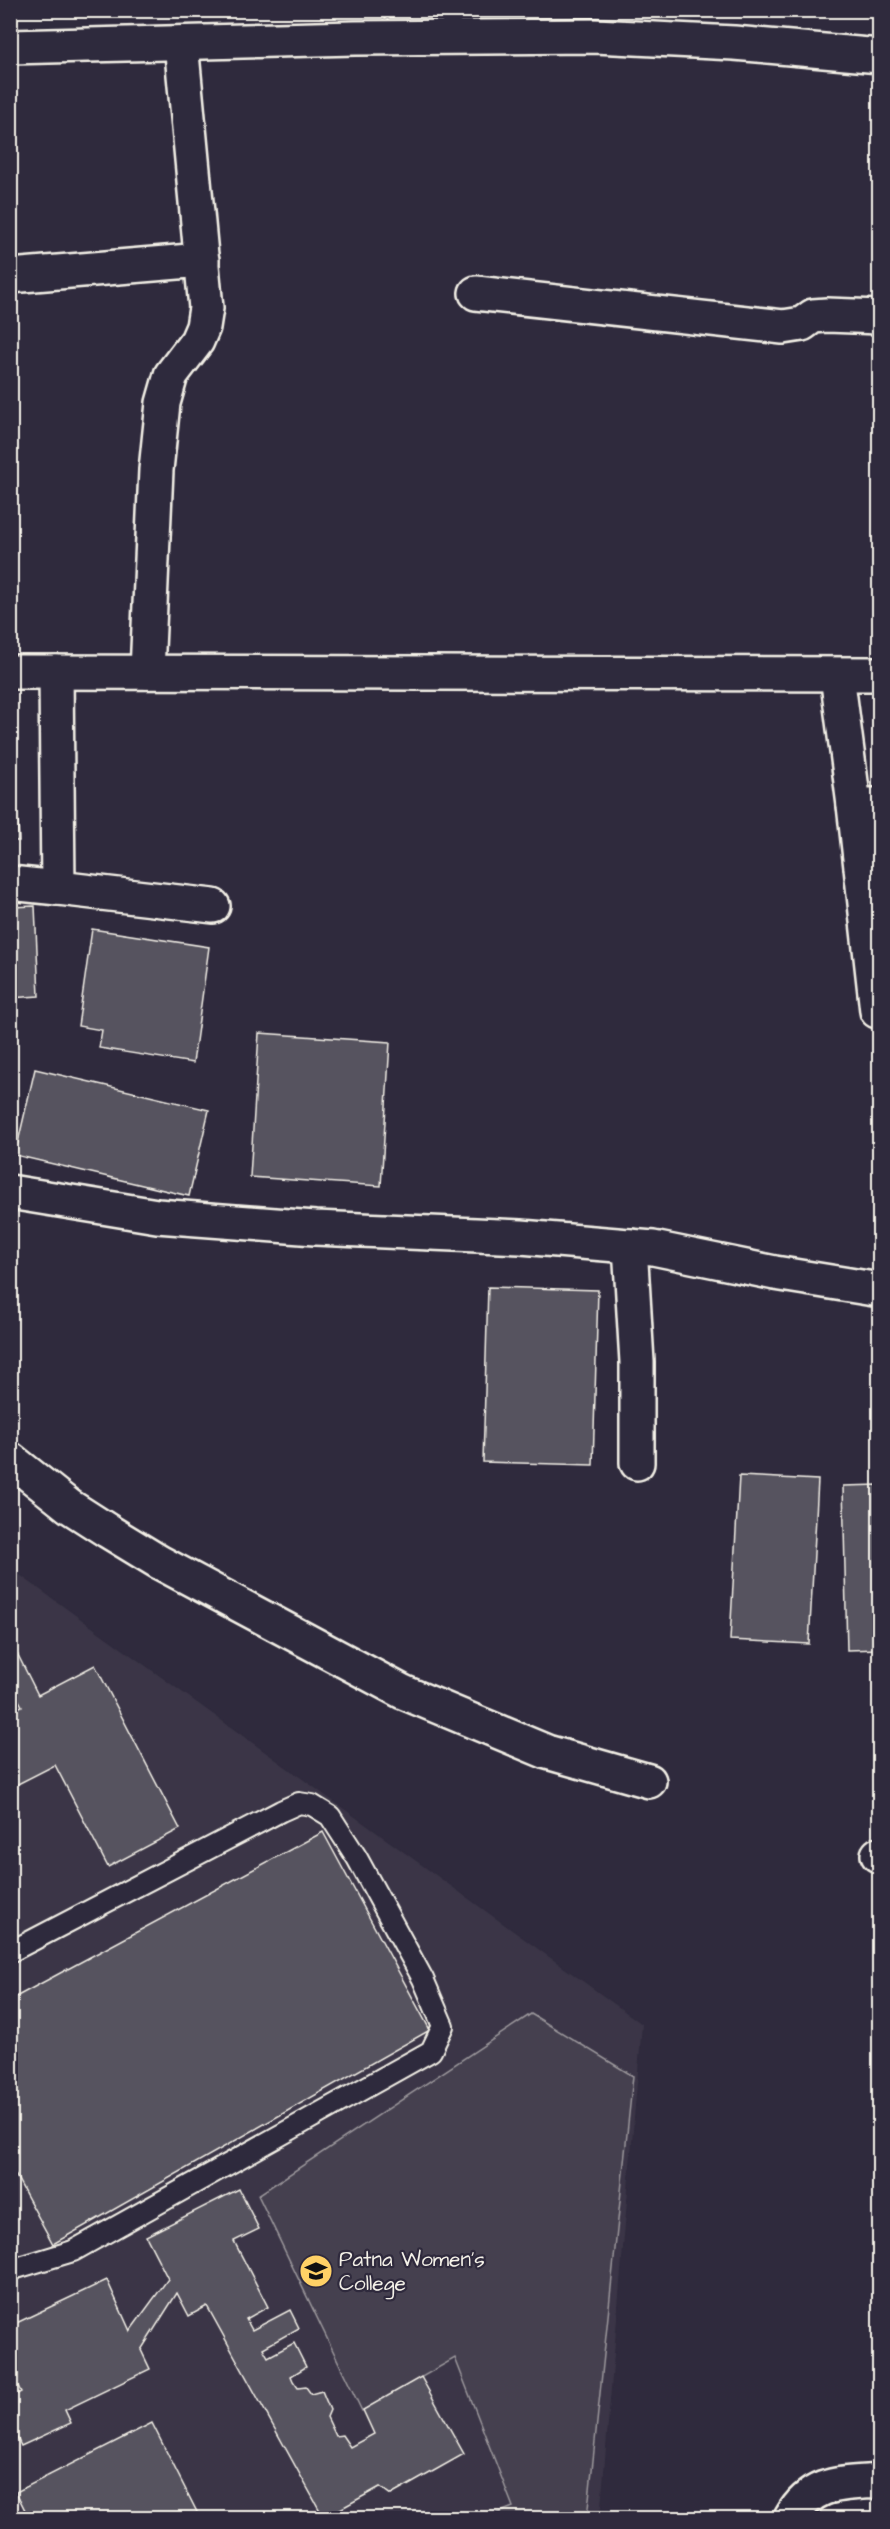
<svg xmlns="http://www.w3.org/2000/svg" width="890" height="2529" viewBox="0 0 890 2529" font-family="'Architects Daughter',sans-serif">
<rect width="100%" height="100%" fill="#2f2a3d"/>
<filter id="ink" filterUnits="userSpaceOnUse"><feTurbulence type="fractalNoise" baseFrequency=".0167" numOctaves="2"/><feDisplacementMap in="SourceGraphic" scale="12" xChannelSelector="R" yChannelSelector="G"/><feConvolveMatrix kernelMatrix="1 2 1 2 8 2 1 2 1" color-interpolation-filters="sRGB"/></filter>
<g filter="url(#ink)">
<polygon fill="#3b3647" points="10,1568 642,2024 600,2518 11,2518"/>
<polygon fill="#454050" stroke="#9c989c" stroke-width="1.5" points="531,2014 633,2076 587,2518 485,2518 513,2507 455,2358 362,2411 258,2195"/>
<g fill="#56525f" stroke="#f4f1e8" stroke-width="1.5">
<polygon points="10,728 13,728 19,841 10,841"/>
<polygon points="35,906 39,996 10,998 10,907"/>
<polygon points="92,929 209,947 193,1063 99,1048 102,1030 78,1026"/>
<polygon points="259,1033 390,1042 381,1186 250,1177"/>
<polygon points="35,1069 209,1110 189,1196 15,1155"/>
<polygon points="488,1287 598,1290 593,1465 483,1462"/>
<polygon points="739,1476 818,1480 809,1644 730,1640"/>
<polygon points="880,1485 880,1649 847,1650 843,1486"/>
<polygon points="18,1655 38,1695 95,1665 180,1829 108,1867 55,1765 10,1788 10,1712 22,1706 10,1684 10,1659"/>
<polygon points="323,1832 430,2030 53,2244 10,2165 10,2000"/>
<polygon points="239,2189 259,2229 234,2241 268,2307 246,2319 252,2330 290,2310 299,2328 263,2348 268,2357 294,2343 306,2367 291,2376 293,2381 298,2388 306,2387 311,2394 322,2391 330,2410 327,2417 336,2436 342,2435 350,2447 374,2434 363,2410 421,2377 464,2454 391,2495 380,2487 324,2518 207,2306 189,2316 177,2293 141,2350 150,2369 65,2410 71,2423 21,2446 10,2423 10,2398 21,2392 10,2371 10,2326 107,2280 130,2331 168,2279 146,2236"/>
<polygon points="152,2423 200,2518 29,2518 16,2492"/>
</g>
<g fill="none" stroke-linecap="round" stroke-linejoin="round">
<defs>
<polyline id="service" points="10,1952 281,1811 299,1803 312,1805 330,1816 357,1858 423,1979 443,2026 431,2051 73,2251 10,2270"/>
<g id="minor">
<polyline points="10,47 355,38 595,36 734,43 880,56"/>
<polyline points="10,276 202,260"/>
<polyline points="476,293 783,327 802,324 813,316 827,315 880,317"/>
<polyline points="10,672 880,674"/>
<polyline points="56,672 58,888 213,906"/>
<polyline points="147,672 156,470 163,403 171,375 197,341 203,327 206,308 181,43"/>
<polyline points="837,675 854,805 880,805"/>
<polyline points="854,805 877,1011"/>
<polyline points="10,883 58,888"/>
<polyline points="10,1192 157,1216 315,1228 521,1237 653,1248 775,1273 880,1290"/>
<polyline points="630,1246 637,1362 637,1463"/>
<polyline points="10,1459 69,1506 108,1531 159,1562 403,1692 547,1752 649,1781"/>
<polyline points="878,1855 880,1856"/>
<path d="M 791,2518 C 812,2481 840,2484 880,2481"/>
</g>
</defs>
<use href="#service" stroke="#f4f1e8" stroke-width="24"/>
<use href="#minor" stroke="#f4f1e8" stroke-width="38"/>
<use href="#service" stroke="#2f2a3d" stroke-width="20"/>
<use href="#minor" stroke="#2f2a3d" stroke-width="33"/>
</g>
</g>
<defs>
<symbol id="university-disc" viewBox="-11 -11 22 22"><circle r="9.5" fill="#ffd166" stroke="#2f2a3d"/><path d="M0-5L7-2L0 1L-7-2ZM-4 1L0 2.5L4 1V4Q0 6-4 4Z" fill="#111"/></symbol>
</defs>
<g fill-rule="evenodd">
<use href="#university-disc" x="297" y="2252" width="38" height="38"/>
</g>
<g text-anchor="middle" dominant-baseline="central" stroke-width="4.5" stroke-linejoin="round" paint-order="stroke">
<g font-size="21" fill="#f4f1e8" stroke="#2f2a3d" text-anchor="start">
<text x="339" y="2259">Patna Women's<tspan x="339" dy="24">College</tspan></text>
</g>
</g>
<rect width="890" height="2529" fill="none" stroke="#2f2a3d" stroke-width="36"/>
<rect x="18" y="18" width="854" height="2493" fill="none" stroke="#f4f1e8" stroke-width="2" filter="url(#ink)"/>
</svg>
